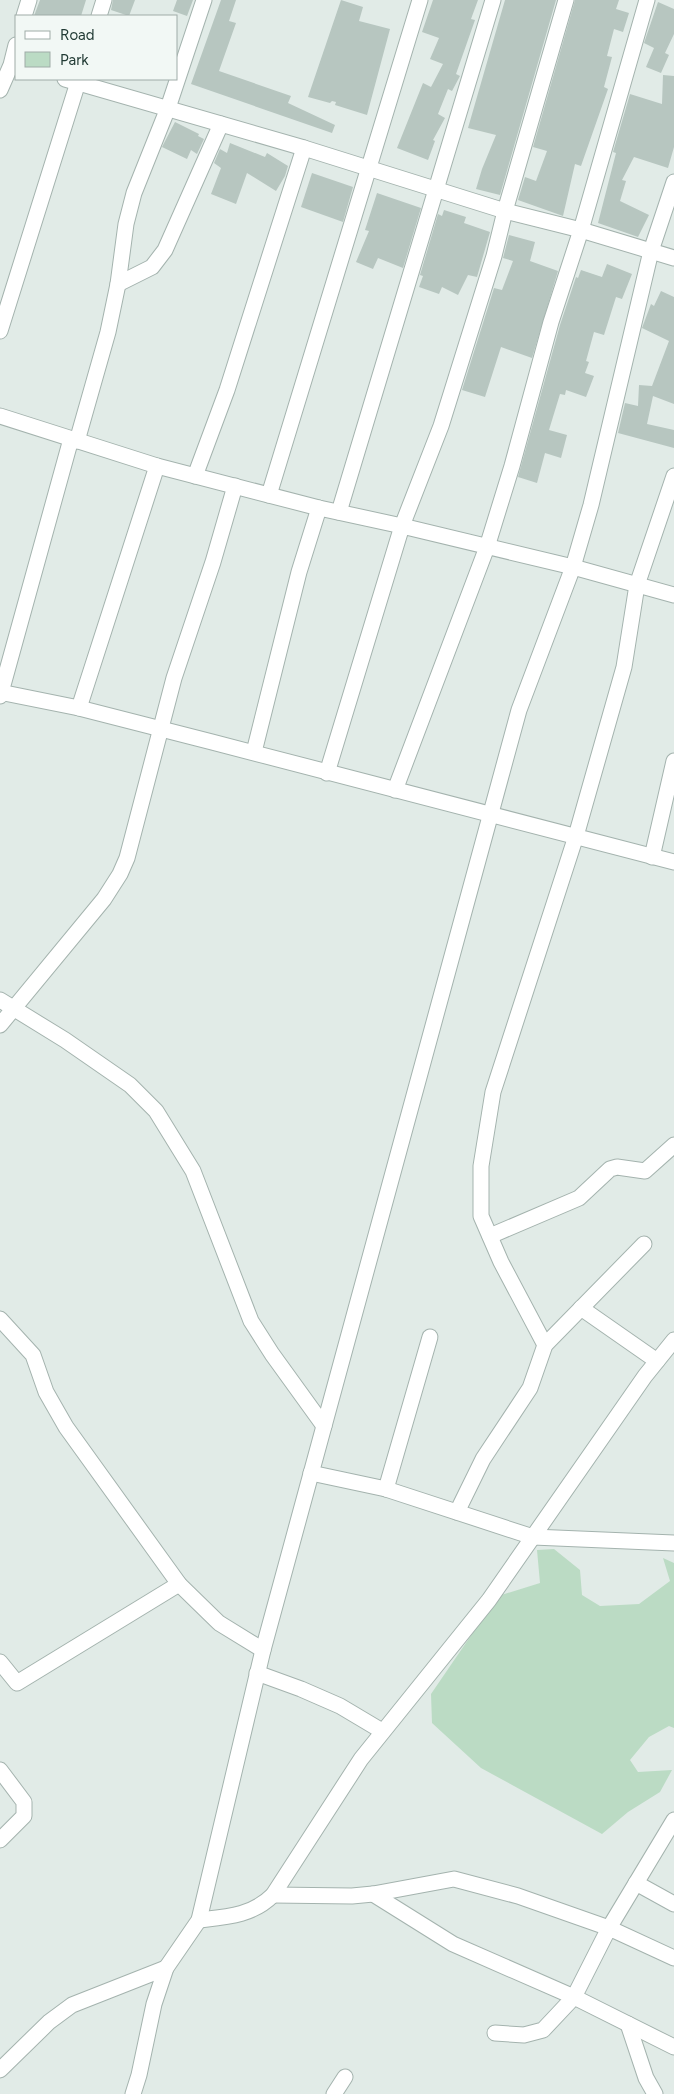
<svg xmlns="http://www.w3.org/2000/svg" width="674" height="2094" viewBox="0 0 674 2094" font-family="Figtree,sans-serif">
<rect width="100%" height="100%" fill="#e1ebe7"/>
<polygon fill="#bbdbc4" points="554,1549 580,1570 582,1595 600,1606 639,1604 670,1581 663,1558 674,1563 674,1728 669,1726 649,1737 630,1760 638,1772 672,1770 660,1792 628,1812 602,1834 481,1768 432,1723 431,1694 498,1596 540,1583 537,1550"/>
<g fill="#b7c6c0">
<polygon points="40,0 86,0 81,16 34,16"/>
<polygon points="113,0 135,0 129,16 111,10"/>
<polygon points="177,0 193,0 187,16 173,11"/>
<polygon points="221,0 236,0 229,21 236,23 219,71 291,96 288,103 335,125 332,133 191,84"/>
<polygon points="341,0 363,7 359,21 390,29 367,115 335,105 336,102 332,101 330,103 308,97"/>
<polygon points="433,0 478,0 471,19 475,20 456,74 460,76 452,91 448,89 438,114 445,118 433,140 435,141 428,160 397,148 423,83 431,87 443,64 430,59 439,38 422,32"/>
<polygon points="505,0 556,0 500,195 476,189 482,169 496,135 468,128"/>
<polygon points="575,0 619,0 616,9 629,13 623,32 614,29 607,56 612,57 604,87 608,89 581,166 575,164 563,216 518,200 525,177 536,181 547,151 533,147"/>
<polygon points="658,2 674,9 674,34 665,53 669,55 661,73 646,67 654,48 644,43"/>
<polygon points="663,75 674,76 674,147 668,168 634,157 622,180 626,181 620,201 649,215 638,237 598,223 616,153 613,152 630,94 662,104"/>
<polygon points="175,122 199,134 198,136 204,139 197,154 191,150 187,159 162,147"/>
<polygon points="230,143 265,157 267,153 288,166 285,176 276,191 247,173 236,204 211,194 221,168 214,163 220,149 227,153"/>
<polygon points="312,173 353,187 343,222 301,207"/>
<polygon points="377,193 421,208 403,268 378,258 373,269 356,262 369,231 365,230"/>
<polygon points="444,210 466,217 464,223 490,232 477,277 468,275 458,295 442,287 439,294 419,287 423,276 420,275 438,214 442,216"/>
<polygon points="509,235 535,242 530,261 558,271 532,358 501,347 485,397 462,390 494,288 502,290 513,261 503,258"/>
<polygon points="607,264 632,274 622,299 616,297 604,335 594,332 586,361 589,362 585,373 594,376 586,397 566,390 565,395 560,394 549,430 567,435 561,458 545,453 537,483 518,477 560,325 576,277 578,278 581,270 602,277"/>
<polygon points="661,291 674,297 674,404 653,396 647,424 674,430 674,448 618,433 625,403 638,406 639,385 652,386 669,341 642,328 651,304 654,306"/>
</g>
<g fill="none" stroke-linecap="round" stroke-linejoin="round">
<defs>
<g id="minor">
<polyline points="24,16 29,0"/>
<polyline points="65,79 304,148 505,211 581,230 674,258"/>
<polyline points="0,90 11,65 16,45"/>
<polyline points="118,284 152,267 165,250 221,124"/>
<polyline points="0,416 157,466 319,508 402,526 441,426 494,256 505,211 566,0"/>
<polyline points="77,441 108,332 118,284 126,224 134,193 168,108 204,0"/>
<polyline points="195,476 227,390 304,148"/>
<polyline points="269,495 420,0"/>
<polyline points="339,512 493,0"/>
<polyline points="0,692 79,708 212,742 674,862"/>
<polyline points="0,696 71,439"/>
<polyline points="79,708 157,466"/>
<polyline points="254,752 299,572 319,508"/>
<polyline points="327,773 402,526 573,567 674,595"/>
<polyline points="395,790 487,547 512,466 551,322 581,230 647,0"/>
<polyline points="652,857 674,761"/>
<polyline points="0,1000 65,1040 130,1085 156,1111 193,1171 251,1321 272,1354 324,1426"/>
<polyline points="0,1025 104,899 120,874 127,858 174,678 213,562 235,486"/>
<polyline points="490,1236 579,1198 610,1169 617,1167 645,1171 674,1145"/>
<polyline points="581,1308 657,1361"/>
<polyline points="0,1319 33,1355 46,1392 66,1427 179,1584 219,1623 263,1650"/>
<polyline points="545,1345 501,1262 481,1216 481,1166 493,1092 576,836 624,667 637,585 674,476"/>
<polyline points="311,1473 386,1489 533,1537 674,1543"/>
<polyline points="386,1489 430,1337"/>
<polyline points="457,1512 483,1459 530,1388 545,1345 644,1244"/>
<polyline points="0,1662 17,1683 179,1584"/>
<polyline points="257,1673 301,1689 340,1706 382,1731"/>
<polyline points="0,1770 24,1802 24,1816 0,1840"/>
<polyline points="636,1883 674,1904"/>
<polyline points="373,1894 453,1944 574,1997 674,2047"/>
<polyline points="273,1895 352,1896 373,1894 454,1879 518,1896 609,1928 674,1820"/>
<path d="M 199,1920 C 226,1917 252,1916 273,1895 L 361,1759 L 489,1600 L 645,1376 L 674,1340"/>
<polyline points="628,2024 646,2078 655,2094"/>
<polyline points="495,2033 524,2035 543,2030 574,1997 609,1928 674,1958"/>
<polyline points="0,2070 49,2022 72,2005 166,1968"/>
<polyline points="133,2094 139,2075 154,2004 166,1968 199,1920 263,1650 519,710 573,567 591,505 651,251 674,182"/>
<polyline points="334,2094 345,2077"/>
</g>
<g id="tertiary">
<polyline points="99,16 104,0"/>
<polyline points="0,331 79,79"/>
</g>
</defs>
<use href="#minor" stroke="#a4b3ae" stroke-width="17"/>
<use href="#tertiary" stroke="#a4b3ae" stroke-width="17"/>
<use href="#minor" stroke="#fff" stroke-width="15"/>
<use href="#tertiary" stroke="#fff" stroke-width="15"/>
</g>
<rect x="15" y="15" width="162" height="65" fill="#f2f8f5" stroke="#9faca8"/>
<rect x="25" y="31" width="25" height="8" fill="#ffffff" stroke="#9faca8"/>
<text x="60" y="40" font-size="15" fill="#223b35">Road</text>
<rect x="25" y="52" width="25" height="15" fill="#bbdbc4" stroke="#9faca8"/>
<text x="60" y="65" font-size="15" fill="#223b35">Park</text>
</svg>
